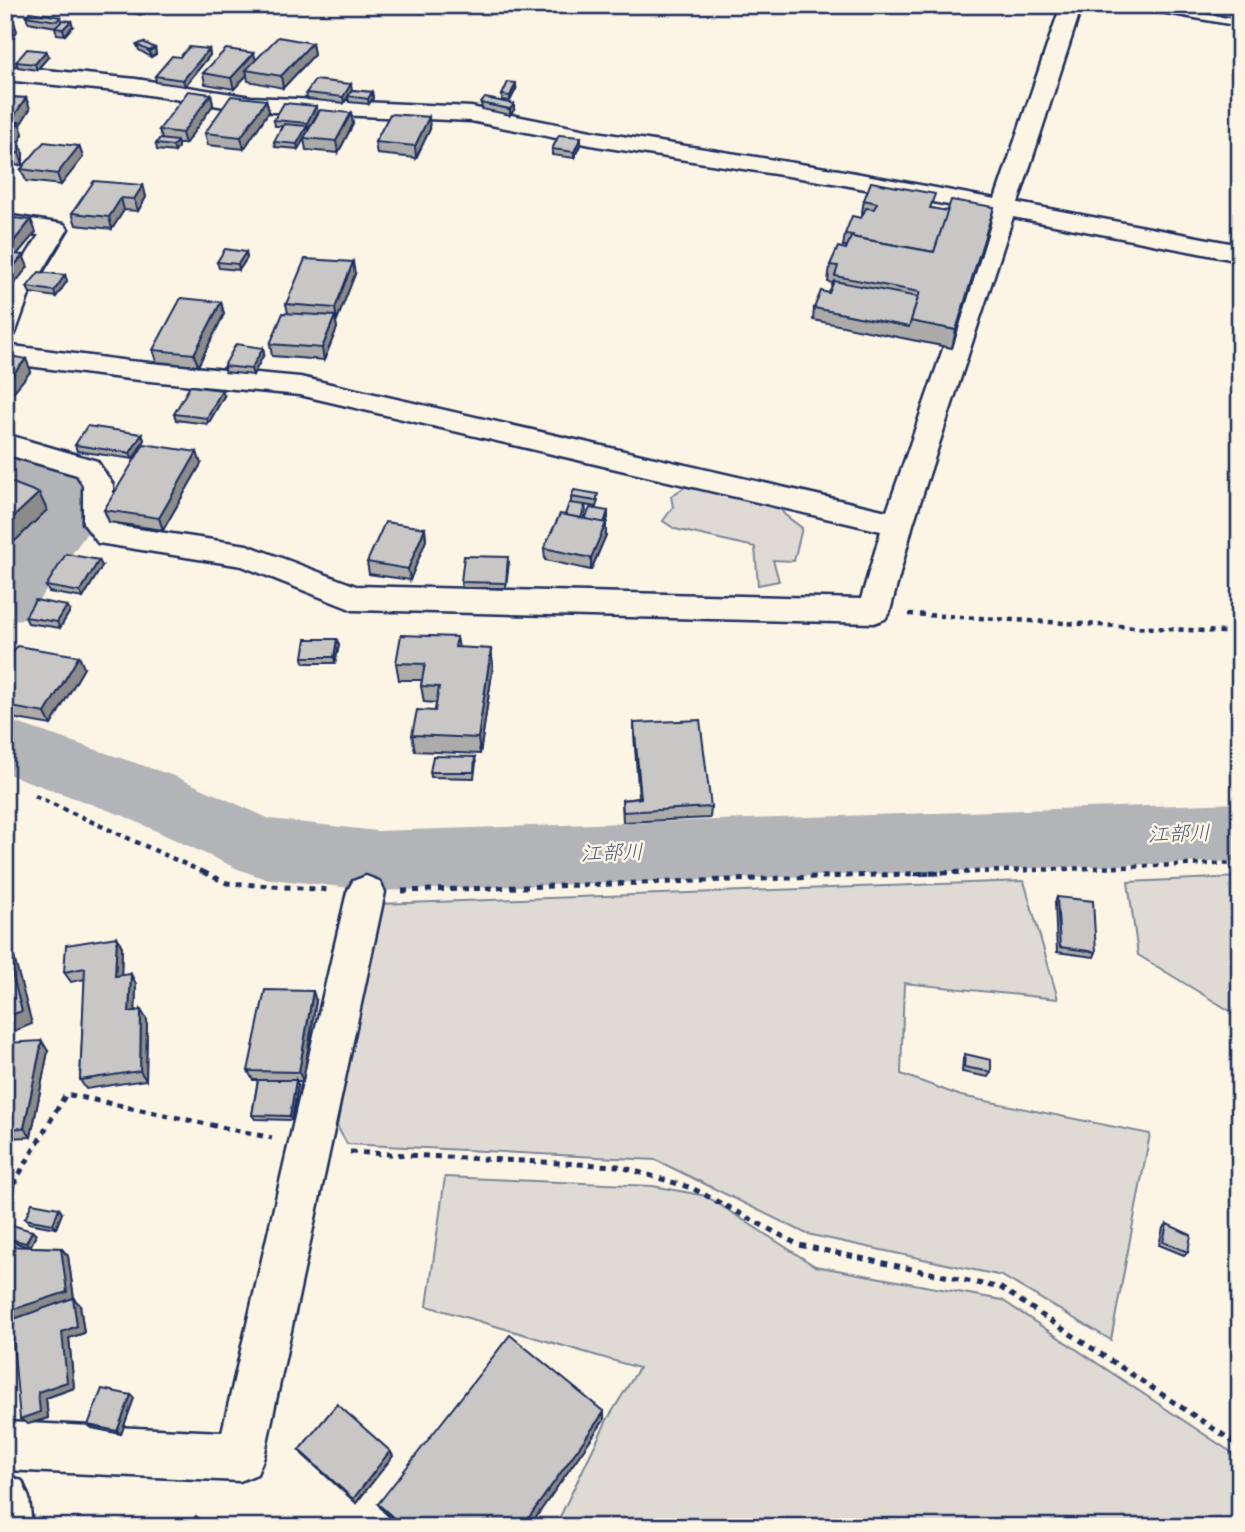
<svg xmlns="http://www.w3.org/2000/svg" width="1245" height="1532" viewBox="0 0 1245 1532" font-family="'Balsamiq Sans','Klee One',sans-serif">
<rect width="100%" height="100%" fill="#fcf5e5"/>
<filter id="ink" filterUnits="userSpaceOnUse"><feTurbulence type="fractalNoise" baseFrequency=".0143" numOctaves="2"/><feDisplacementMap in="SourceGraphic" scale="14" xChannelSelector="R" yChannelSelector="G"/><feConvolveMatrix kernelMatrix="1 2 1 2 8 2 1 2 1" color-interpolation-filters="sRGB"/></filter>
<g filter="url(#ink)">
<g fill="#dfdbd4" stroke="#7d8599" stroke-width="2">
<polygon points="687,481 767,492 785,515 802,528 794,561 773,560 779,581 758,585 755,547 675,529 663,521 673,507 671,496 685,487"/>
<polygon points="1240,877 1240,1017 1138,955 1128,882"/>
<polygon points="1024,881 1058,999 904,983 901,1074 961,1096 1150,1134 1111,1340 1002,1276 807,1234 656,1160 347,1144 337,1126 379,904"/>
<polygon points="445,1177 653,1186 706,1196 815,1266 1002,1300 1240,1458 1240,1527 555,1527 607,1420 639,1368 427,1306"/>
</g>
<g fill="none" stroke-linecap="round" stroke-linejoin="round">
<g fill="#b2b4b8" fill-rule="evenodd">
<path d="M 5,444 C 25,449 70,459 85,473 C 96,484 96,502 99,516 L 27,617 L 5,624 L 5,556 L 39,513 L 36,498 L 5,483 Z"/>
<polygon points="5,719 174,776 270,819 377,831 1240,803 1240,861 377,891 263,878 238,869 124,816 5,773"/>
</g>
<defs>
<polygon id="service" points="1122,5 1149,5 1240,20 1240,26"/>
<g id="minor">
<polygon points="123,5 149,5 151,7 147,11 140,13 126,9"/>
<polygon points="1061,5 1082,5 1018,203 1240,245 1240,261 1013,217 913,524 890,611 885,619 874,623 353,610 242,566 98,543 83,523 83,485 77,475 5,454 5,434 97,461 113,485 113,520 118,526 247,545 356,586 861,599 881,531 300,395 129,379 5,363 5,345 129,361 300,377 887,511 990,213 839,184 596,146 471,121 251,111 136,93 5,80 5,66 136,79 251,97 471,107 596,132 839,170 995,199"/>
<polygon points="5,215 64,224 68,229 30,292 15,334 5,336 5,290 39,235 5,231"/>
<polygon points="366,876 379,881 385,892 264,1457 257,1474 240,1481 5,1470 5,1422 222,1432 347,892 353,881"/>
<polygon points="5,1474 22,1481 29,1498 32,1527 5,1527"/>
</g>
</defs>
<use href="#service" stroke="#1b2f5e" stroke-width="5"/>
<use href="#minor" stroke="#1b2f5e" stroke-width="5"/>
<g stroke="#1b2f5e" stroke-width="4.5" stroke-dasharray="5 5" stroke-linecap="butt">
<polyline points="909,614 1240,633"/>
<polyline points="35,796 207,874"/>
<polyline points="914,874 1240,863"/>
</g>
<g stroke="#1b2f5e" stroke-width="5" stroke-dasharray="6 6" stroke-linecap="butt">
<polyline points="203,872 227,883 330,890"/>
<polyline points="402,891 967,872"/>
<polyline points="350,1152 618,1166 692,1188 799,1245 1001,1288 1240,1446"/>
<polyline points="5,1207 17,1178 66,1094 272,1138"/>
</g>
<use href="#service" fill="#fcf5e5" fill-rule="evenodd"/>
<use href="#minor" fill="#fcf5e5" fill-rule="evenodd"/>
</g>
<g fill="#acabaa" stroke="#1b2f5e" stroke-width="2">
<polygon points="26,16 61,17 62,20 73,26 65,35 57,34 55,28 56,27 28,22"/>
<polygon points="312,43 314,55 283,88 248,81 247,75 234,89 205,84 203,73 256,60"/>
<polygon points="137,45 155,48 156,54 151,57 139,50"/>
<polygon points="209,49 210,55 185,86 156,82 155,76 180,57"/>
<polygon points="48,57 37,70 18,67 16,62"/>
<polygon points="516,89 510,101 502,100 502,95"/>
<polygon points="352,90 372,92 373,98 369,104 349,102 348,96 349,95 344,103 307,99 306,93"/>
<polygon points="5,93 7,97 26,98 30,109 20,125 23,134 19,142 23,153 23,165 5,166"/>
<polygon points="211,94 213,105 185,144 177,144 178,147 175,152 157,150 156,144 162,139 159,130"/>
<polygon points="266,100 269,111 244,149 208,145 205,133"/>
<polygon points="481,103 514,110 510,115 482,109"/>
<polygon points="318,112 307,129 308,132 351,113 353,124 338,153 306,150 304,139 298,149 275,147 274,142 282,126 275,126 274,120"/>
<polygon points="430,129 416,158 377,154 375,142"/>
<polygon points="581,137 581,143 574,158 552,155 552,149"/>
<polygon points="79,146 83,157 61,185 26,181 21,169"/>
<polygon points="143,185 146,197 138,211 124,210 112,229 76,225 72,213"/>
<polygon points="864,200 932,208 990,224 952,348 813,320 814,308 829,293 833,283 828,282 830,265 846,249 847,246 843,246 845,234 861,218 864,212 862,212"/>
<polygon points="246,252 247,258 239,270 219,268 217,262"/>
<polygon points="355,274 337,320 335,320 337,328 324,360 272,356 270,344 288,313 286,304"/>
<polygon points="65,275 67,281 56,297 30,293 27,287"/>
<polygon points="221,302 224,314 198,366 157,362 153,350"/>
<polygon points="263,348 264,354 253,375 225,372 224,366"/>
<polygon points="224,396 208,424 176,420 174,414"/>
<polygon points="142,434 144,440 133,459 77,451 75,445"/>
<polygon points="201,464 163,530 109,522 104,510"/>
<polygon points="571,497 598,500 596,507 585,505 586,511 583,519 585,519 608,511 608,517 606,524 606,535 591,570 545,560 544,548 565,515 571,503"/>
<polygon points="425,528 426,540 410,580 369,574 367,562"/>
<polygon points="509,562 506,588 462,588 461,582"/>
<polygon points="102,566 83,598 49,592 46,586"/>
<polygon points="70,611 60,628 28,623 25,617"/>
<polygon points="457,637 459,648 491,649 493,666 480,754 415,751 412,735 435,711 436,703 424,702 421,686 422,680 399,680 396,663"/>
<polygon points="339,645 335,663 304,663 303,657"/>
<polygon points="5,664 84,668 51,725 5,717"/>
<polygon points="634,723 711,807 710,818 623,822 622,800 639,798 634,735"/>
<polygon points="475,757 476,763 474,778 431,777 430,772"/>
<polygon points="1057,897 1096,952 1094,957 1057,952 1055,902"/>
<polygon points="117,937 122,947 121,976 136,984 135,1011 147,1020 146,1080 86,1089 80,1080 85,979 71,982 64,972"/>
<polygon points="316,1001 303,1081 296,1081 298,1085 292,1120 255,1119 252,1115 258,1080 253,1080 248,1071"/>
<polygon points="5,1043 48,1051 31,1137 5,1138"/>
<polygon points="965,1054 991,1072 988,1077 962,1072 963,1059"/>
<polygon points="62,1213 56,1228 29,1223 25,1219"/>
<polygon points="1167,1224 1188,1252 1184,1255 1159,1245 1163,1228"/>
<polygon points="32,1231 36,1235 30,1247 61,1248 68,1256 74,1299 80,1305 84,1333 69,1338 74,1388 46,1398 48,1418 28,1424 21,1316 29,1247 10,1241 6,1238"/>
<polygon points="131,1395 134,1398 121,1434 92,1428 88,1425"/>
<polygon points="604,1420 529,1527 401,1527 383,1511 378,1504"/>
<polygon points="299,1450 390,1451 393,1456 356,1503 303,1455"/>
</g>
<g fill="#8c8b8b" stroke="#1b2f5e" stroke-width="2">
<polygon points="13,19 17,31 5,55 5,36"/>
<polygon points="71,21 73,26 65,35 63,29"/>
<polygon points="312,43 314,55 283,88 281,76"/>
<polygon points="155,48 156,54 151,57 149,51"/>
<polygon points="209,49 210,55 185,86 183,80"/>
<polygon points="46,51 48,57 37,70 35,64"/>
<polygon points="254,53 257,65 246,70 247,75 234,89 231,78"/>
<polygon points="516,83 516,89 510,101 510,96"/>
<polygon points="351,84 352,90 344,103 343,97"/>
<polygon points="372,92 373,98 369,104 368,99"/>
<polygon points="211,94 213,105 185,144 182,133"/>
<polygon points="26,98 30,109 20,125 23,134 13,152 9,140 15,129 12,119"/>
<polygon points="266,100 269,111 244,149 241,137"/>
<polygon points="514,104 514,110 510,115 510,109"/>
<polygon points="316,106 318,112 308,129 307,123"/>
<polygon points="351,113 353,124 338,153 336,141"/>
<polygon points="429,117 430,129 416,158 415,146"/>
<polygon points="307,126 308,132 298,149 297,144"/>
<polygon points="581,137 581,143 574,158 574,152"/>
<polygon points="177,141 178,147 175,152 173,146"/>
<polygon points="19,142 23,153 23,165 19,153"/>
<polygon points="79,146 83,157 61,185 57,174"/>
<polygon points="143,185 146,197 138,211 134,199"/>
<polygon points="121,198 124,210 112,229 109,217"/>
<polygon points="994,207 990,224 952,348 956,330"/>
<polygon points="31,220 36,232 9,264 5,252"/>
<polygon points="246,252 247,258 239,270 238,264"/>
<polygon points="23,255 28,267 6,294 5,277"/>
<polygon points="353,262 355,274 337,320 335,308"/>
<polygon points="65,275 67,281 56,297 54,291"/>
<polygon points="221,302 224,314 198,366 194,354"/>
<polygon points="335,316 337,328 324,360 322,348"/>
<polygon points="263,348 264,354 253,375 251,369"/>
<polygon points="26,359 31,371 5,402 5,384"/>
<polygon points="222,390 224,396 208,424 207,418"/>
<polygon points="142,434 144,440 133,459 130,453"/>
<polygon points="197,452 201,464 163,530 159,518"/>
<polygon points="39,493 47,510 10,546 5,552 5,525"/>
<polygon points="608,511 608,517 606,524 606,535 591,570 591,558"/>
<polygon points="425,528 426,540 410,580 408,569"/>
<polygon points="99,560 102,566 83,598 80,592"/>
<polygon points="67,606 70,611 60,628 57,622"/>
<polygon points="337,639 339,645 335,663 334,657"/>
<polygon points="491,649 493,666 480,754 478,738"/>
<polygon points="79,656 84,668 51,725 45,713"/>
<polygon points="5,924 32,1024 5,1035"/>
<polygon points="117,937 122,947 121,986 115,976"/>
<polygon points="131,974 136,984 135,1022 129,1012"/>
<polygon points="313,991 316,1001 303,1081 299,1072"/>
<polygon points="141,1010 147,1020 146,1080 140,1071"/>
<polygon points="42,1041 48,1051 31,1137 24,1128"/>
<polygon points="296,1080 298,1085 292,1120 290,1116"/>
<polygon points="59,1208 62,1213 56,1228 53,1224"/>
<polygon points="32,1231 36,1235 30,1247 26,1243"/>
<polygon points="61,1248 68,1256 74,1299 80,1305 84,1333 69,1338 74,1388 46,1398 48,1418 28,1424 20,1419 38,1392 62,1332 16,1318 8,1311"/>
<polygon points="131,1395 134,1398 121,1434 117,1431"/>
<polygon points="604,1412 604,1420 529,1527 522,1527"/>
<polygon points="390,1451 393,1456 356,1503 353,1499"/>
</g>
<g fill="#c8c7c6" stroke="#1b2f5e" stroke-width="2">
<polygon points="30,12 61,17 57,21 26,16"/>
<polygon points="5,19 13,19 5,36"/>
<polygon points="63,20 71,21 63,29 55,28"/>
<polygon points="278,37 312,43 281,76 246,70"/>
<polygon points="143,42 155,48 149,51 137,45"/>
<polygon points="189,47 209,49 183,80 155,76 172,56 180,57"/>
<polygon points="27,49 46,51 35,64 16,62"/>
<polygon points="226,49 254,53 231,78 203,73"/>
<polygon points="315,80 351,84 343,97 306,93"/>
<polygon points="508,82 516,83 510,96 502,95"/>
<polygon points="352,90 372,92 368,99 348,96"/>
<polygon points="188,91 211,94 182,133 159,130"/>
<polygon points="231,96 266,100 241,137 205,133"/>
<polygon points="5,97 26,98 12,119 5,119"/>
<polygon points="485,98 514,104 510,109 481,103"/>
<polygon points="284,103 316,106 307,123 274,120"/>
<polygon points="320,110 351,113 336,141 304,138"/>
<polygon points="390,114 429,117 415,146 375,142"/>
<polygon points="19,122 9,140 19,142 19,153 5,154 5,123"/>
<polygon points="284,124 307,126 297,144 274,142"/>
<polygon points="559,135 581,137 574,152 552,149"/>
<polygon points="159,139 177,141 173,146 156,144"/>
<polygon points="44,142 79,146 57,174 21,169"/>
<polygon points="94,181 143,185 134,199 121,198 109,217 72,213"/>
<polygon points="871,182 935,194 930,208 948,211 934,252 852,237 853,235 845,234 852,216 861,218 866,208 874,209 877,203 864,200"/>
<polygon points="951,200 994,207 956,330 910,321 920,292 835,276 838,266 830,265 838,247 846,249 851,237 934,252"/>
<polygon points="5,217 31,220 5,252"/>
<polygon points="225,249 246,252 238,264 217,262"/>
<polygon points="5,253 23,255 5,277"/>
<polygon points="305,259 353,262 335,308 286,304"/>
<polygon points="39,272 65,275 54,291 27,287"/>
<polygon points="834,281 918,297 909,327 814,308 821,291 829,293"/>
<polygon points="181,298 221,302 194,354 153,350"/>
<polygon points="283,313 335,316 322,348 270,344"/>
<polygon points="236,344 263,348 251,369 224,366"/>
<polygon points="5,355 26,359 5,384"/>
<polygon points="190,386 222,390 207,418 174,414"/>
<polygon points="87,426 142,434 130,453 75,445"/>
<polygon points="144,444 197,452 159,518 104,510"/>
<polygon points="5,480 39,493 5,525"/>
<polygon points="574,490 598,494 596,501 571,497"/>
<polygon points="569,503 585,505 581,518 565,515"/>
<polygon points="590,508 608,511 604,523 585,519"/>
<polygon points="560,514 606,523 591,558 544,548"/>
<polygon points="385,522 425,528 408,569 367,562"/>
<polygon points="66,554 99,560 80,592 46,586"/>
<polygon points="464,556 508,557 506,583 461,582"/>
<polygon points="35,600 67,606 57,622 25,617"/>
<polygon points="401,635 457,637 455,647 491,649 478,738 412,735 417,710 435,711 439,687 421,686 425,664 396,663"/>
<polygon points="306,639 337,639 334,657 303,657"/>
<polygon points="17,646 79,656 45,713 5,706 5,664"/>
<polygon points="700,720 711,807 623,812 622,800 641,798 634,723"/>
<polygon points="433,756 475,757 474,772 430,772"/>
<polygon points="1057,897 1093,901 1096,952 1060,947"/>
<polygon points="117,937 115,976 131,974 129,1012 141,1010 140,1071 80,1080 85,968 64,972 66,945"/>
<polygon points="5,947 22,1011 5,1017"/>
<polygon points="265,990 313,991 299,1072 248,1071"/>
<polygon points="42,1041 24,1128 5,1129 5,1043"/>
<polygon points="965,1054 991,1060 991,1072 964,1067"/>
<polygon points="258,1080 296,1080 290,1116 252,1115"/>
<polygon points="32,1203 59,1208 53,1224 25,1219"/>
<polygon points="1167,1224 1191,1235 1188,1252 1163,1242"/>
<polygon points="12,1225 32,1231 26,1243 6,1238"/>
<polygon points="5,1246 61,1248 67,1292 8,1311 5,1289"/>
<polygon points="73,1298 77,1326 62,1332 67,1382 38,1392 40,1412 20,1419 11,1320"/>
<polygon points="510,1335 604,1412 522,1527 404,1527 378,1504"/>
<polygon points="102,1389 131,1395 117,1431 88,1425"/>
<polygon points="337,1404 390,1451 353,1499 299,1450"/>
<polygon points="196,1516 207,1527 187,1527"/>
</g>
</g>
<g text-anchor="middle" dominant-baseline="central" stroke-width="5" stroke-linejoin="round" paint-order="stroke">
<g font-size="21" font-style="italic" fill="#485779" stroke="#fcf5e5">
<text transform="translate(1179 834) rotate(-2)">江部川</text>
<text transform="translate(612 853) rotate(-2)">江部川</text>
</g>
</g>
<rect width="1245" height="1532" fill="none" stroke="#fcf5e5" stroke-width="28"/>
<rect x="14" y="14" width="1217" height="1504" fill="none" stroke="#1b2f5e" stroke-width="2.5" filter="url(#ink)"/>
</svg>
